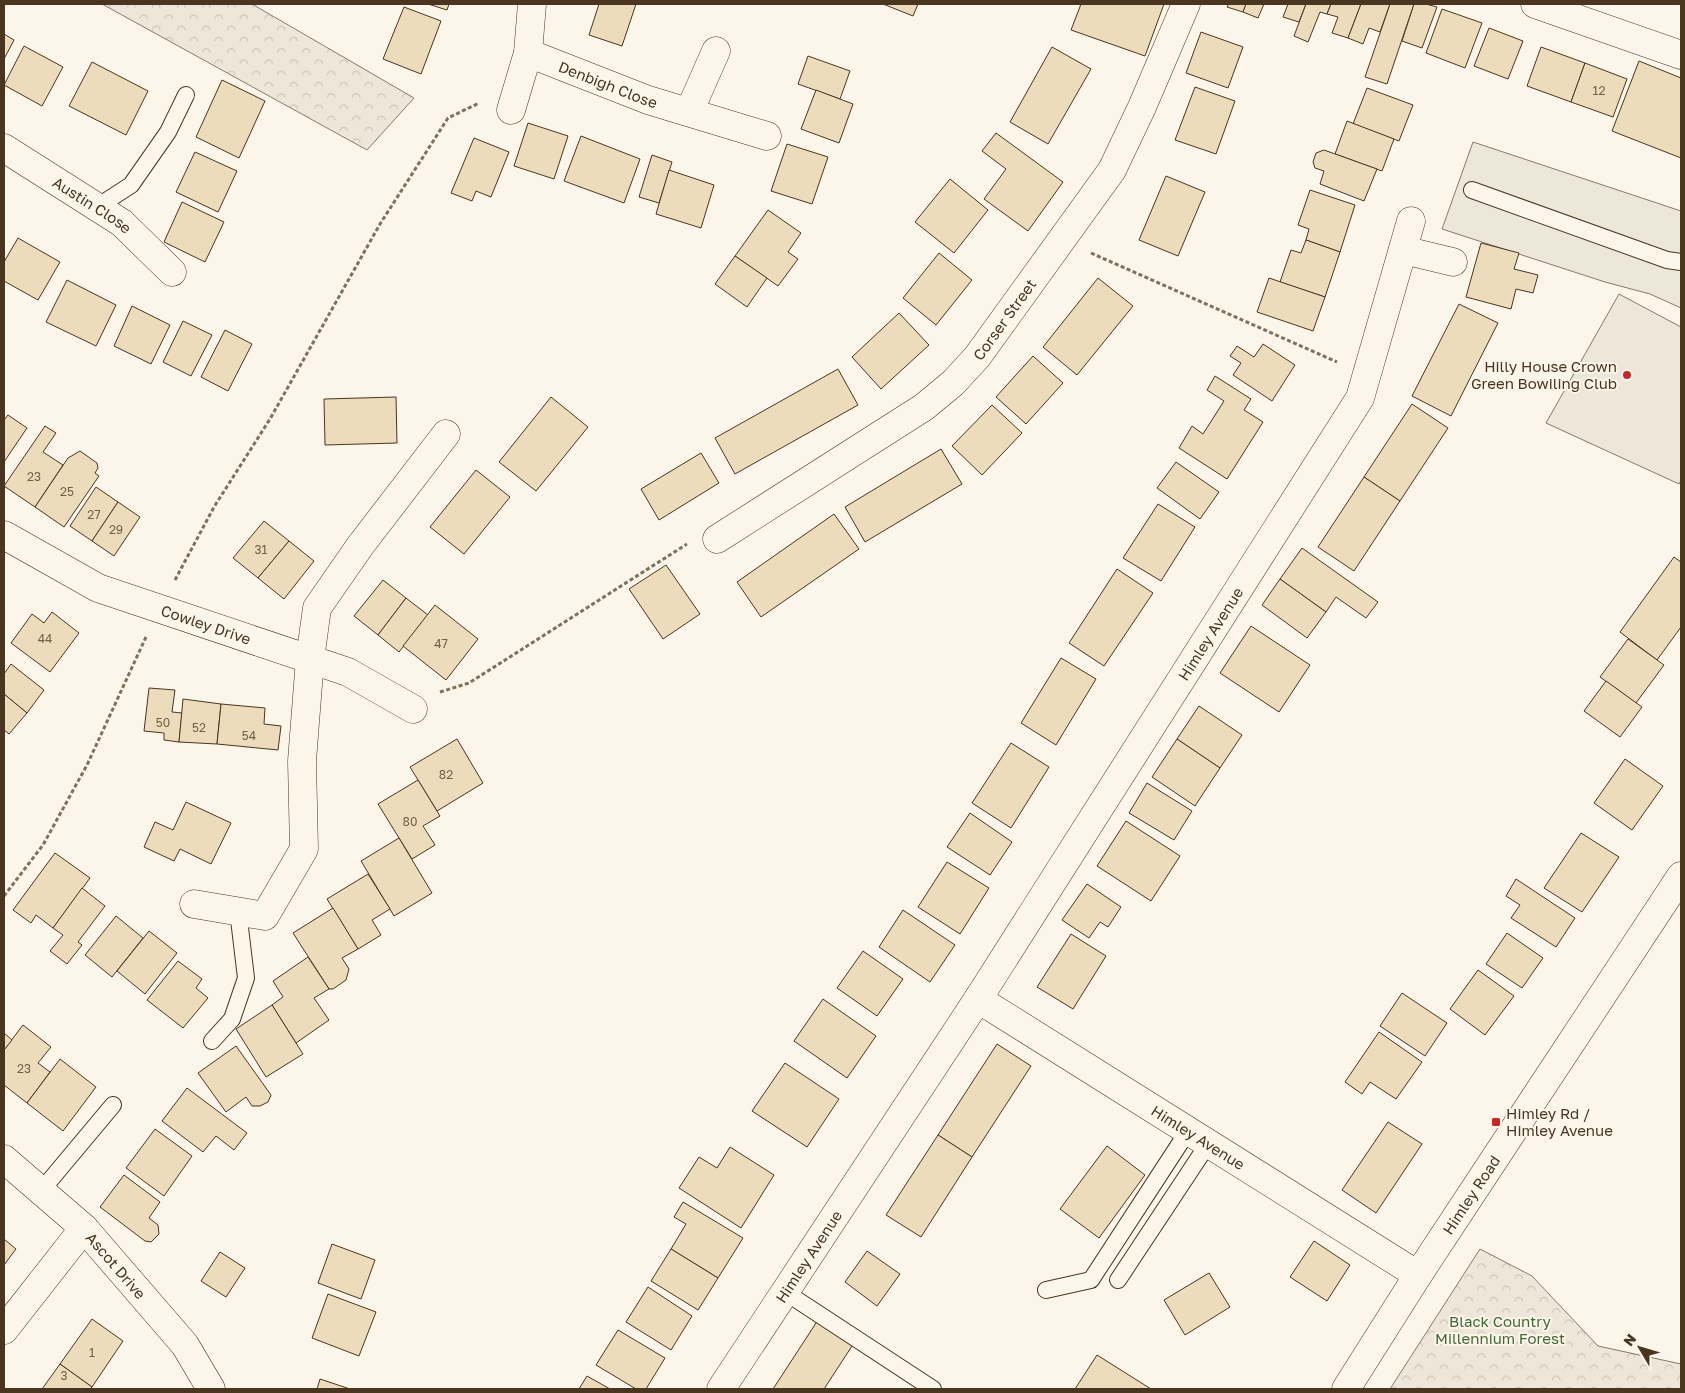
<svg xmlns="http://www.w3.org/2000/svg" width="1685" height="1393" viewBox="0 0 1685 1393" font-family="'Golos Text',sans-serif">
<defs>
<pattern id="forest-crowns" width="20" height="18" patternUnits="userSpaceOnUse" patternTransform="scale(1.25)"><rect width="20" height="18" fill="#ede6d9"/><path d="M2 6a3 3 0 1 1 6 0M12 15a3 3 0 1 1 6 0" fill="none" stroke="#cdc6ba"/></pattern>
</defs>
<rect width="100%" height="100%" fill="#fbf6e9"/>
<g fill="url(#forest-crowns)" stroke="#887966">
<polygon points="102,4 252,4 414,98 367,150"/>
<polygon points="1480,1249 1532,1276 1598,1346 1681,1364 1681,1389 1390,1389"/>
</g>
<polygon fill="#ede6d9" stroke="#887966" points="1619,294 1681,327 1681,480 1679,484 1546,423"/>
<polygon fill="#ede7d9" stroke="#887966" points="1473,142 1681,211 1681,308 1650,294 1605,282 1442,229"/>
<g fill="#ecdcbc" stroke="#4a3520">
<polygon points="428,4 449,4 447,10"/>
<polygon points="599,4 636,4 622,46 589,35"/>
<polygon points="883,4 918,4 913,16"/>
<polygon points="1081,4 1164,4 1145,56 1071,30"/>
<polygon points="1229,4 1246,4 1243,12 1227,7"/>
<polygon points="1246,4 1264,4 1258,18 1243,12"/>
<polygon points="1288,4 1306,4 1299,22 1283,17"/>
<polygon points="1306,4 1331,4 1327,14 1320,12 1308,42 1294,36"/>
<polygon points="1331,4 1361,4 1348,38 1332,33 1338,17 1327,14"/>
<polygon points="1361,4 1390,4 1380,32 1369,28 1363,44 1348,38"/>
<polygon points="1390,4 1414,4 1387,84 1365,77"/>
<polygon points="1414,4 1426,4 1437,7 1422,48 1402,41"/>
<polygon points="404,7 441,21 421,74 383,59"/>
<polygon points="1442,9 1482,23 1465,68 1426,53"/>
<polygon points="1489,28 1523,41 1508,79 1474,66"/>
<polygon points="1201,32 1243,47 1228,88 1186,73"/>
<polygon points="4,34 14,40 4,59"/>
<polygon points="24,46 63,67 42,106 4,85"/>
<polygon points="1052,47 1091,69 1048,144 1010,122"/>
<polygon points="1541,47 1585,63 1571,102 1527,86"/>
<polygon points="808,56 850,71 840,99 798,84"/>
<polygon points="1639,61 1681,78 1681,158 1612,131"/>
<polygon points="92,62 148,91 126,135 69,106"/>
<polygon points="1585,63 1627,79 1613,117 1571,102"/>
<polygon points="222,80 265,101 239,158 196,137"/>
<polygon points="1195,87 1235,101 1216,154 1175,140"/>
<polygon points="1367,88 1413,105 1399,141 1353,124"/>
<polygon points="816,90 853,104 839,143 801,129"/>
<polygon points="1347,121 1394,139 1382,171 1335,154"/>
<polygon points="528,123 568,136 554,179 514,166"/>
<polygon points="996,133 1063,182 1028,231 984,199 1006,169 982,151"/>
<polygon points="581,136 640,159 624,203 564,181"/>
<polygon points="474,138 509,152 491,197 476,191 472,201 451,193"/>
<polygon points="787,144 828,157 812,204 771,191"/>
<polygon points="1324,150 1377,169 1364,201 1320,184 1324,171 1315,168 1313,162 1316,153"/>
<polygon points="195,152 237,171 218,212 176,192"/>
<polygon points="652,155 672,162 659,203 639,197"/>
<polygon points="669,170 714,185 701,228 656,214"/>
<polygon points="1166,176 1205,192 1178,256 1139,240"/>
<polygon points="950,179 988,210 954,253 915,222"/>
<polygon points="1310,190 1355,205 1340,252 1306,240 1309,229 1298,225"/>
<polygon points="182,202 224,222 205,262 164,242"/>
<polygon points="768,210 801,233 788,252 798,259 778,286 735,256"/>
<polygon points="18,238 60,262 38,300 4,281 4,262"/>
<polygon points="1306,240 1340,252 1325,297 1280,282 1291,250 1301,253"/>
<polygon points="1481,243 1519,253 1514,269 1538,275 1533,293 1516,289 1511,309 1466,297"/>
<polygon points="939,253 972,280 936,325 903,298"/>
<polygon points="735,256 767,278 747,307 715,284"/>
<polygon points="1098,278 1133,306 1077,375 1043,347"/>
<polygon points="1269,278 1325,297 1313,331 1257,312"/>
<polygon points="67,280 116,305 96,346 46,322"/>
<polygon points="1459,304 1498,323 1451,416 1412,396"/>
<polygon points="132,306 170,325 151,364 114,346"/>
<polygon points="899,313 929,345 881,389 852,357"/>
<polygon points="183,321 212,335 191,376 163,362"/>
<polygon points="225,330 252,344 228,391 201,377"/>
<polygon points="1263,344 1295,365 1272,401 1233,375 1241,363 1230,356 1237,346 1254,357"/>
<polygon points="1033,356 1063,383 1026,424 996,397"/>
<polygon points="838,369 858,405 735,474 715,438"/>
<polygon points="1215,376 1251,399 1244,410 1263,422 1227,479 1179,448 1192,426 1203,434 1224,401 1207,390"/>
<polygon points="396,397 397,443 325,445 324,399"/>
<polygon points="551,397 588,427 536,491 499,462"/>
<polygon points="1412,404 1448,428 1400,501 1364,477"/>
<polygon points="992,405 1022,433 982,475 952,446"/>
<polygon points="8,415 27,428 4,462 4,420"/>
<polygon points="45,426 56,433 43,452 63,465 35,507 4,486"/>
<polygon points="941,449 962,484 865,542 845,507"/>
<polygon points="80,451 97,463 98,468 95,473 99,476 64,527 35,507 68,458"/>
<polygon points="701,453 719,483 659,520 641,489"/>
<polygon points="1176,462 1219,492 1200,519 1157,488"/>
<polygon points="476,470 510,497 464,554 430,527"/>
<polygon points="1364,477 1400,501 1354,571 1318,547"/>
<polygon points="96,487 118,502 92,541 70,526"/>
<polygon points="118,502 140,517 114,556 92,541"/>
<polygon points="1158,504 1195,527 1161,581 1123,558"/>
<polygon points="834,514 859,549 761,617 737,582"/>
<polygon points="264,521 289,541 258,578 233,558"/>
<polygon points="289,541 314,561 284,599 258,578"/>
<polygon points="1302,548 1378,602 1366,618 1336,597 1326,612 1280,579"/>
<polygon points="1674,557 1681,562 1681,627 1657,660 1620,632"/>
<polygon points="666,565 700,614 663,639 629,589"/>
<polygon points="1117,569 1153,593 1104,666 1069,643"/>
<polygon points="1280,579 1326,612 1307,638 1262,605"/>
<polygon points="383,580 406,598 378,635 354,616"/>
<polygon points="406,598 428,615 399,652 378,635"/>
<polygon points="435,605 478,639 446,680 403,646"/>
<polygon points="52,612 79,633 50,672 11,643 32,614 44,623"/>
<polygon points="1251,626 1310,665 1279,712 1220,673"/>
<polygon points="1628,639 1664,665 1636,703 1600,677"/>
<polygon points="1061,658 1096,679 1056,745 1021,723"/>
<polygon points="11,664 44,690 27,713 4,694 4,674"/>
<polygon points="1606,681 1642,707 1620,737 1584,711"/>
<polygon points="149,688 175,690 172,712 182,713 179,742 164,740 164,733 144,731"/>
<polygon points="4,694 27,713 9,734 4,730"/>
<polygon points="183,699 221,704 217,744 179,742"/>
<polygon points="221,704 265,708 264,724 281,726 278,750 217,744"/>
<polygon points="1199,706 1242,735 1220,768 1177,739"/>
<polygon points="457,739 483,783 437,811 410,767"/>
<polygon points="1177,739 1220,768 1195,806 1152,777"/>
<polygon points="1011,743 1049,767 1011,828 972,803"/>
<polygon points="1625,759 1663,786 1632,830 1594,803"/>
<polygon points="418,780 440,816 423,826 435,845 412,859 378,804"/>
<polygon points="1147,783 1192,811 1174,840 1129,813"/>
<polygon points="186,802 231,823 211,864 180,849 174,861 144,847 155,822 173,830"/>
<polygon points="970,813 1012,842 990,875 947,847"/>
<polygon points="1126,821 1180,856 1151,901 1097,866"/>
<polygon points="1581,833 1619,857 1582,912 1544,888"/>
<polygon points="399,838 432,893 394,916 361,861"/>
<polygon points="55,853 90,878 53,928 36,915 31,923 13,910"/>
<polygon points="947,862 989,888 960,934 918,907"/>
<polygon points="368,874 390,909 372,920 381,935 358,949 327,899"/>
<polygon points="1516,879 1575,918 1556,947 1511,918 1520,905 1506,896"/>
<polygon points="1087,884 1121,907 1108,927 1100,922 1089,938 1062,920"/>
<polygon points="82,888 105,906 78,942 82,945 67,964 50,951 63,935 53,928"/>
<polygon points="333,908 358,949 342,958 349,969 346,980 333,989 329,989 293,933"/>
<polygon points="903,910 955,945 930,982 879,947"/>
<polygon points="116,916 143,938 112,977 85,955"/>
<polygon points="149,931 177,953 145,994 117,971"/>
<polygon points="1507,933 1543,958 1522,988 1486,964"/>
<polygon points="1071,934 1106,956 1073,1009 1037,987"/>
<polygon points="863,951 903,979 877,1016 837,988"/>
<polygon points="308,957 329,989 314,998 329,1020 296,1043 272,1005 283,997 273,981"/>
<polygon points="178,961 202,979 196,988 208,998 183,1028 147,1000"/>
<polygon points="1478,970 1514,996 1485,1035 1450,1009"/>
<polygon points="1402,993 1447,1023 1425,1056 1380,1026"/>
<polygon points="823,999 876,1036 847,1078 794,1041"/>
<polygon points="272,1005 303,1054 266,1077 236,1029"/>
<polygon points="23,1025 51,1047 38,1063 50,1072 27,1103 4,1085 4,1050"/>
<polygon points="1379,1032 1422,1062 1396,1099 1370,1082 1362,1094 1345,1082"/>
<polygon points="4,1033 12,1040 4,1050"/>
<polygon points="997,1044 1031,1066 972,1157 938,1135"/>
<polygon points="236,1046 271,1095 268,1102 260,1106 252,1106 246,1097 226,1112 198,1073"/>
<polygon points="60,1059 96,1087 63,1131 27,1103"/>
<polygon points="785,1063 839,1099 807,1147 752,1111"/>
<polygon points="187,1088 247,1133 234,1150 216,1136 203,1152 162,1121"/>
<polygon points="1388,1122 1422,1144 1376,1213 1342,1190"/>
<polygon points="155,1129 192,1156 164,1196 126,1168"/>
<polygon points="938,1135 972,1157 921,1237 886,1215"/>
<polygon points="1107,1146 1145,1175 1099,1238 1060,1209"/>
<polygon points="730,1147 774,1175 741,1228 679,1188 699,1157 717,1168"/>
<polygon points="124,1175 160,1202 149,1218 158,1225 159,1234 151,1242 145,1241 100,1207"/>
<polygon points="683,1202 743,1238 718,1278 671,1249 686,1224 674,1217"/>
<polygon points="4,1239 16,1249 4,1265"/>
<polygon points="1314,1241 1350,1265 1327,1301 1290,1277"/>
<polygon points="332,1244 375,1260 361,1299 318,1283"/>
<polygon points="671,1249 718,1278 698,1310 651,1281"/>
<polygon points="867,1251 900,1274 877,1306 845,1282"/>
<polygon points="220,1252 245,1268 226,1297 201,1281"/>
<polygon points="1209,1273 1230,1307 1185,1335 1164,1300"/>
<polygon points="648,1287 692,1316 671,1350 626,1322"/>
<polygon points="328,1294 376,1312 359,1356 312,1338"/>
<polygon points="92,1319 123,1341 92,1387 60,1364"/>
<polygon points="818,1320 854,1343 824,1389 773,1389"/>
<polygon points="618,1330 665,1358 646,1389 636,1389 596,1365"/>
<polygon points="1097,1355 1151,1389 1075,1389"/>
<polygon points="60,1364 92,1387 90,1389 42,1389"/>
<polygon points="587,1376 610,1389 579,1389"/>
<polygon points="320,1379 350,1389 317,1389"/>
</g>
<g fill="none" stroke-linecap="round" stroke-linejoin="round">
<defs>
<g id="service">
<polyline points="1472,190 1667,260 1681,262"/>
<polyline points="97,207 131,185 168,132 186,95"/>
<polyline points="212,1041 232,1019 246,978 238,911"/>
<polyline points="41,1191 113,1105"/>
<polyline points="1118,1280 1208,1144"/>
<polyline points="1046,1290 1091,1280 1188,1131"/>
<polyline points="785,1292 933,1389"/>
</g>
<g id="minor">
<path id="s1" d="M 528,53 L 648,100 L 767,136"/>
<polyline points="511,110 528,53 532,4"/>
<polyline points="689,112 716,51"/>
<path id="s2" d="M 4,148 L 122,223 L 172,272"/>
<polyline points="1403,250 1453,262"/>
<path id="s3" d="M 4,535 L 98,588 L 348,672 L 413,709"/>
<path id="s4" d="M 717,539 L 924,407 L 953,383 L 977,357 L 1112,170 L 1142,107 L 1186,4"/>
<polyline points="194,904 265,916 304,849 302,761 310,659 317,608 360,546 446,434"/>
<path id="s5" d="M 978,999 L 1418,1275"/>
<path id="s6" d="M 4,1159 L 84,1228 L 185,1345 L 211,1389"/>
<polyline points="4,1330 84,1228"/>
<path id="s7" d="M 721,1389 L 978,999 L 1360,398 L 1411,221"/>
</g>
<polyline id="tertiary" points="1535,4 1681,55"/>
<g id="secondary">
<path id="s8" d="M 1346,1389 L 1418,1275 L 1681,876"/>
</g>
</defs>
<use href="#service" stroke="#4a3520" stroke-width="18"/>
<use href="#minor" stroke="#4a3520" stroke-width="29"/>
<use href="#tertiary" stroke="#4a3520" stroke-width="29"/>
<use href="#secondary" stroke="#4a3520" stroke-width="29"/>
<g stroke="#7f6f5c" stroke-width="3" stroke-dasharray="4 2.5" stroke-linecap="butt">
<polyline points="1091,253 1337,362"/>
<polyline points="175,580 214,507 270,419 380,224 448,118 479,103"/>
<polyline points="440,692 469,683 687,544"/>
<polyline points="4,896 43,845 87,765 146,637"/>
</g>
<use href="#service" stroke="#fbf6e9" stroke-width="16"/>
<use href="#minor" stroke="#fbf6e9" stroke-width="28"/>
<use href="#tertiary" stroke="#fbf6e9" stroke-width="28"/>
<use href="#secondary" stroke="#fbf6e9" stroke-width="28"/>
</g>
<g fill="#c62828" stroke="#fbf6e9" stroke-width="2">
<circle cx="1627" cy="375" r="5"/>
<rect x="1491" y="1117" width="10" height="10" rx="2.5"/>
</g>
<g text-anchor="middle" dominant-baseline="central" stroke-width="4" stroke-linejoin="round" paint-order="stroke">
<g font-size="12" fill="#725f47">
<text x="1599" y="90">12</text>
<text x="34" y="476">23</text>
<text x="67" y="491">25</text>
<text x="94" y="514">27</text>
<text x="116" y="529">29</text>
<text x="261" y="549">31</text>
<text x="45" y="638">44</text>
<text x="441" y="643">47</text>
<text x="163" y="722">50</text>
<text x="199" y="727">52</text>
<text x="249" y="735">54</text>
<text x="446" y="774">82</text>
<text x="410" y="821">80</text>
<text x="24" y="1068">23</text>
<text x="92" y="1352">1</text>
<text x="64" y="1375">3</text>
</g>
<g font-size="15" fill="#4a3520" stroke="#fbf6e9">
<text stroke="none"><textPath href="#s1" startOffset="86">Denbigh Close</textPath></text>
<text stroke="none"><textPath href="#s2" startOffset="105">Austin Close</textPath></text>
<text stroke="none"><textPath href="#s4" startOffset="365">Corser Street</textPath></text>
<text stroke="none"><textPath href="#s3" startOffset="222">Cowley Drive</textPath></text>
<text stroke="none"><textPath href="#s7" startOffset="900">Himley Avenue</textPath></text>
<text stroke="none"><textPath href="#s5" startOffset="260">Himley Avenue</textPath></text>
<text stroke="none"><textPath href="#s8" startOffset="231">Himley Road</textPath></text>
<text stroke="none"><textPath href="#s7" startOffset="159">Himley Avenue</textPath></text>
<text stroke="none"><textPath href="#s6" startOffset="155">Ascot Drive</textPath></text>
</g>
<g font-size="15" fill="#4a3520" stroke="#fbf6e9" text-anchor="end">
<text x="1617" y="366">Hilly House Crown<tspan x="1617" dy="17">Green Bowiling Club</tspan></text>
<text x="1506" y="1113" text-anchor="start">Himley Rd /<tspan x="1506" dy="17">Himley Avenue</tspan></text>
</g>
<g font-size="15" fill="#436837" stroke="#fbf6e9">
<text x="1500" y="1321">Black Country<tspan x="1500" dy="17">Millennium Forest</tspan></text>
</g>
</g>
<rect width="1685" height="1393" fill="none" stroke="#4a3520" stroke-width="10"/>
<g transform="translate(1640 1348) rotate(308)" stroke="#fbf6e9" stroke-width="4" paint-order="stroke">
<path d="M0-4L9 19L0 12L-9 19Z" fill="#4a3520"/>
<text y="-8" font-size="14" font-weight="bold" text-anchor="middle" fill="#4a3520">N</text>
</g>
</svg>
